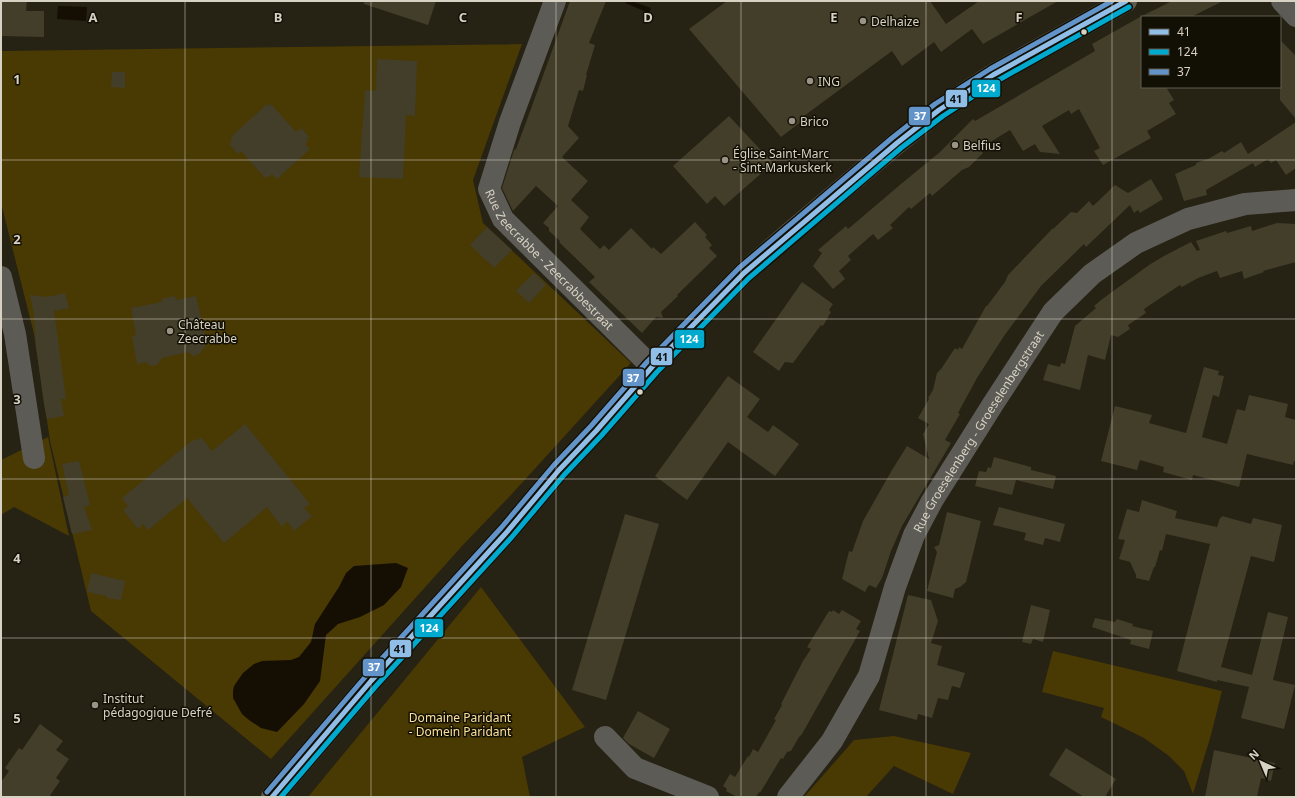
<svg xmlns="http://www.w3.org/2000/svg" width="1297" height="798" viewBox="0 0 1297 798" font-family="'Noto Sans',sans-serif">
<rect width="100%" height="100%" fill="#262214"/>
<g fill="#493903">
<polygon points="522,44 473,180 483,223 631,363 511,495 463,545 271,759 91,611 50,441 34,334 1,203 1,51"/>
<polygon points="48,437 69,536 14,507 1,515 1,460"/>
<polygon points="481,587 585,727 522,757 530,797 308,797"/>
<polygon points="1053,651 1222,691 1211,735 1193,794 1184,771 1169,756 1144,738 1101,717 1104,708 1042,692"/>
<polygon points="894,736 971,753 953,794 894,766 866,797 804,797 854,740"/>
</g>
<g fill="#150e02">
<polygon points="626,1 631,1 651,8 649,13 625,3"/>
<polygon points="58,6 87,7 86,21 57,19"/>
<polygon points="396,563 408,568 401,587 384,605 360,617 338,624 326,635 320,681 304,704 277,732 261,728 249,720 242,714 233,698 233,691 234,686 243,673 254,664 262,661 291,660 299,657 311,642 315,624 339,587 346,573 354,566"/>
</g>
<g fill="#433e2a">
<polygon points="1,1 27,1 26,11 44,11 44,37 1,36"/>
<polygon points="364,1 436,1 428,25 364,4"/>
<polygon points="570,1 606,1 589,43 595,45 586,75 587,75 583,91 579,90 568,126 579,138 562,157 588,181 571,200 589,217 580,229 600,249 604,245 609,250 631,228 652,249 653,247 661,254 695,222 707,235 705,237 712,245 709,248 717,256 677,295 678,296 661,312 663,318 656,317 642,333 589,282 595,277 559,242 560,241 549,231 549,228 543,223 558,206 536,186 513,211 502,188 514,150 516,149 528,117"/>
<polygon points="727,1 930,1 946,24 979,1 1058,1 983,44 972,29 941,52 934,42 902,66 892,51 804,116 806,118 781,137 689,29"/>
<polygon points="1172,1 1223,1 1191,17 1142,17 1142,87 1166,87 1174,100 1169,103 1176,114 1147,131 1151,138 1103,165 1094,151 1100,148 1079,109 1071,114 1069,110 1042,126 1060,154 1040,152 1035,144 1023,151 1010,130 979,149 983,153 969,167 962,170 932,196 930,193 911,209 909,207 890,225 893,228 878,240 873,234 848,256 851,260 839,271 845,279 833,289 813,266 822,253 818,250 846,226 848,229 901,184 940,152 973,119 975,121 1095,51 1092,44 1140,17"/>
<polygon points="1280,40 1296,56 1296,119 1280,100"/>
<polygon points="377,59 417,61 415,116 406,115 403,179 359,177 365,90 376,91"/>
<polygon points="112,72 125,72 125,88 111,87"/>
<polygon points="267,104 268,106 271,104 296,132 301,128 309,137 306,140 308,141 305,144 310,149 277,179 272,174 269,177 268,176 265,178 241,151 238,154 229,144 232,142 230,140 233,137 232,136"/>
<polygon points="729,116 773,163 724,206 715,196 707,204 673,166"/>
<polygon points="1296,122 1296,168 1286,175 1276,160 1271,163 1268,159 1255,167 1253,163 1206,190 1207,195 1184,201 1175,174 1196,165 1196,163 1208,159 1222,151 1224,153 1241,142 1248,154"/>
<polygon points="1151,179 1163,199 1140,213 1138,210 1134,213 1130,205 1086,247 1084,244 1041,286 1004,336 977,378 958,413 960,414 945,440 951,443 902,526 891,551 882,578 876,588 869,585 865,592 842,579 849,551 852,552 863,521 892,470 907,446 929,459 923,434 929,424 918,418 929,399 928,398 933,390 937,373 941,369 955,348 958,350 959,347 962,349 986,306 987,306 1005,282 1008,275 1053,228 1053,229 1071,212 1077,213 1089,201 1093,206 1115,185 1128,193"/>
<polygon points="1277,223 1296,224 1296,262 1263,271 1264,272 1244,279 1242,271 1220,278 1217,271 1198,278 1182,287 1180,285 1144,309 1146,313 1128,325 1130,329 1118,337 1111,335 1105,360 1088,355 1080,390 1043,380 1048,364 1060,367 1061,363 1065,364 1075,326 1096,308 1094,306 1101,300 1149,265 1164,256 1191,242 1197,251 1200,250 1196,241 1226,231 1227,233 1251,226 1252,231"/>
<polygon points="487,227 512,250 494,268 470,245"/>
<polygon points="534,273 546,285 529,303 516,291"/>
<polygon points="802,282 833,304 829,310 831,312 823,326 821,325 793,363 785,362 779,371 753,352"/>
<polygon points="65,293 69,308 54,311 66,399 61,399 64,416 47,419 44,404 36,346 34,314 30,295 47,297"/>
<polygon points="175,296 176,300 196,296 207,344 199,354 193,356 188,352 162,358 157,365 151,366 146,362 137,364 132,336 136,335 131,308 162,302 161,299"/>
<polygon points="1204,367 1219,371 1218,375 1224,376 1219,397 1213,395 1202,437 1227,444 1237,409 1245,411 1249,395 1288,404 1285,417 1296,420 1296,461 1294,461 1293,465 1247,454 1239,487 1193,475 1192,480 1163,472 1164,467 1140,460 1137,470 1101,461 1115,406 1152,415 1149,423 1186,433"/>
<polygon points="728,376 760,399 747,417 768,432 773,425 799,444 775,476 728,442 687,500 655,476"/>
<polygon points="245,424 310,504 304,508 312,516 294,531 287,521 282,527 267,507 224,543 187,498 148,530 143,524 138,529 123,510 128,506 122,498 194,439 196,441 201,437 212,451"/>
<polygon points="994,457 1031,467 1031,470 1056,476 1053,489 1016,480 1012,495 975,486 979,471 986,472 988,467 991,468"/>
<polygon points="79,461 90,505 84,507 92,530 72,534 63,497 69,495 62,464"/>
<polygon points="1142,500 1177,511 1175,518 1217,527 1220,518 1221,518 1222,516 1251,524 1253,518 1282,525 1274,562 1251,556 1221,667 1252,675 1268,612 1288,617 1273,680 1295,685 1284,729 1241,718 1249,687 1217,680 1217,682 1177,671 1210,544 1166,534 1162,551 1160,550 1155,567 1154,567 1149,581 1136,578 1136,575 1130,562 1119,559 1125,540 1118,539 1127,509 1139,512"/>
<polygon points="999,507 1065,524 1060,542 1045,538 1043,545 1024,540 1026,533 993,525"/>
<polygon points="947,512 981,521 966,582 960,587 955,589 953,598 927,591 937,552 934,547 939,545"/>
<polygon points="625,514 659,524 606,700 572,690"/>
<polygon points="91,573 125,581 121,600 106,598 107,596 87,592"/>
<polygon points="908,595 931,600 938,621 931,643 942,646 937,665 965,673 960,688 952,686 948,700 938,698 932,718 918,714 917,720 879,710"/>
<polygon points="1031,605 1050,610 1043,642 1033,639 1031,644 1022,642"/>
<polygon points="833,610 839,614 842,610 861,621 856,629 860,631 802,734 799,737 791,751 787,752 783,759 781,758 760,793 759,792 756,797 737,797 726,791 727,789 723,786 730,774 735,777 748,756 749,757 753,749 758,752 776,720 774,719 782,705 781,704 803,661 811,649 807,647 829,611 832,612"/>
<polygon points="1095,618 1115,622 1117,619 1133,624 1132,626 1153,631 1149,649 1130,644 1131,640 1092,627"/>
<polygon points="638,711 670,729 654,758 629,744 623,738"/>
<polygon points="40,724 63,741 56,750 69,759 56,778 60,781 49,797 1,797 1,782 9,771 5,768 19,748 22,750"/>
<polygon points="1066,748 1116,779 1105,797 1084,797 1049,775"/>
<polygon points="1214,750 1275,763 1271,781 1261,778 1257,797 1205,797"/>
</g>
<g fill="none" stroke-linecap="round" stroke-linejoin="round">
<g stroke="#5d5b55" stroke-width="22">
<path id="s1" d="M 555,1 L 510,122 L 489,189 L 503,219 L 652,367"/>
<polyline points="1282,1 1296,16"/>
<polyline points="1,277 15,334 34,458"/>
<polyline points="605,737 635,768 708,797"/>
<path id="s2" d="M 788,797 L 832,741 L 869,676 L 895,587 L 914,535 L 932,501 L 993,404 L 1053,312 L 1092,274 L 1136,243 L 1188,219 L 1245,204 L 1296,200"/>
</g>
<polyline stroke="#5e5b50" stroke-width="22" points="272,797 371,681 506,533 559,470 596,431 652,367 744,273 791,232 897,143 939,110 993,75 1126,1"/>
<defs>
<polyline id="bus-1" points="272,797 371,681 506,533 559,470 596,431 652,367 744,273 897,143 939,110 993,75 1126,1"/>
<polyline id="bus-2" points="281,797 376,686 511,538 564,475 601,436 657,372 749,278 901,148 943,116 997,81 1129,7"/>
<polyline id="bus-3" points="267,792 366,676 501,528 554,465 591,426 647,362 739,268 892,138 935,104 990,69 1112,1"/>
</defs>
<use href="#bus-1" stroke="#120f05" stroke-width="8"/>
<use href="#bus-2" stroke="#120f05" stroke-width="8"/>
<use href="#bus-3" stroke="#120f05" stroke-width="8"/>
<use href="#bus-1" stroke="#91bee7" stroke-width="5"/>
<use href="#bus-2" stroke="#00a9ce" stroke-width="5"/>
<use href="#bus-3" stroke="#6294ca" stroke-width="5"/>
</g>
<path fill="none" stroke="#d7d2c4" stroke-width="1" stroke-opacity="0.55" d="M 185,1 L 185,797M 371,1 L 371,797M 556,1 L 556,797M 741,1 L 741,797M 926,1 L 926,797M 1112,1 L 1112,797M 1,160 L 1296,160M 1,319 L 1296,319M 1,479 L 1296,479M 1,638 L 1296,638"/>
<g fill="#999486" stroke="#120f05" stroke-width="1.5">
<circle cx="863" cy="21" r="4"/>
<circle cx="810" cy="81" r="4"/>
<circle cx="792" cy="121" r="4"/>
<circle cx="955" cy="145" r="4"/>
<circle cx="725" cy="160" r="4"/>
<circle cx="170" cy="331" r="4"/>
<circle cx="95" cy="705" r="4"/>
</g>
<g fill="#d7d2c4" stroke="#120f05" stroke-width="1.5">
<circle cx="1084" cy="32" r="3.5"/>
<circle cx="640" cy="392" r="3.5"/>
</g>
<g text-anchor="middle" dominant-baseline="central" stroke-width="3" stroke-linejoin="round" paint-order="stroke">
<g font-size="12" fill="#d7d2c4" stroke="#120f05" text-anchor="start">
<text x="871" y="21">Delhaize</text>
<text x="818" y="81">ING</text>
<text x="800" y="121">Brico</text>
<text x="963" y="145">Belfius</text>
<text x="733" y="153">Église Saint-Marc<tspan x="733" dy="14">- Sint-Markuskerk</tspan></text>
<text x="178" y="324">Château<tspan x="178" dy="14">Zeecrabbe</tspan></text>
<text x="103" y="698">Institut<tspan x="103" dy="14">pédagogique Defré</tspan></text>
</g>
<g font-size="12" fill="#d7d2c4" stroke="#120f05">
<text stroke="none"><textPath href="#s1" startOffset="293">Rue Zeecrabbe - Zeecrabbestraat</textPath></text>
<text stroke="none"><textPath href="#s2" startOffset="416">Rue Groeselenberg - Groeselenbergstraat</textPath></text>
</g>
<g font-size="12" fill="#fbe09a" stroke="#120f05">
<text x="460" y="717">Domaine Paridant<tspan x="460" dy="14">- Domein Paridant</tspan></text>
</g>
</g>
<g font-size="13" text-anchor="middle" font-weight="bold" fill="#d7d2c4" stroke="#120f05" stroke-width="3" stroke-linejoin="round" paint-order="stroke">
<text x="93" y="22">A</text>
<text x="278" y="22">B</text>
<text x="463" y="22">C</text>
<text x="648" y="22">D</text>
<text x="834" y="22">E</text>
<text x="1019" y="22">F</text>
<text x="17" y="84">1</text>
<text x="17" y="244">2</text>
<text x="17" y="404">3</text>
<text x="17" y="563">4</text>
<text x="17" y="723">5</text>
</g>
<g stroke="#120f05" stroke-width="1.5">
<rect x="971" y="79" width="30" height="19" rx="4" fill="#00a9ce"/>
<rect x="945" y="89" width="23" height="19" rx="4" fill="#91bee7"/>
<rect x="908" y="106" width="23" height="20" rx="4" fill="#6294ca"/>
<rect x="674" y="329" width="31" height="20" rx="4" fill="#00a9ce"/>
<rect x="650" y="347" width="23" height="19" rx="4" fill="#91bee7"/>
<rect x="622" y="368" width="23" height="19" rx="4" fill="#6294ca"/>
<rect x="414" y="618" width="30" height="20" rx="4" fill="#00a9ce"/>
<rect x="389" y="639" width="23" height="19" rx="4" fill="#91bee7"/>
<rect x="362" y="658" width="23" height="19" rx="4" fill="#6294ca"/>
</g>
<g font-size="11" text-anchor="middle" font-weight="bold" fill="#fff">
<text x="986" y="92">124</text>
<text x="920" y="120">37</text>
<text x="689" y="343">124</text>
<text x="633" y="382">37</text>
<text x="429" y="632">124</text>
<text x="374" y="671">37</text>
</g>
<g font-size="11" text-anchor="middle" font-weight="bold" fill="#111">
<text x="956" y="103">41</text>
<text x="662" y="361">41</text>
<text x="400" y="653">41</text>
</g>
<rect width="1297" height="798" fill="none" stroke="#d7d2c4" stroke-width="4"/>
<rect x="1141" y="16" width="140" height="72" fill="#120f05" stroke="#615d51"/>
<rect x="1149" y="29" width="20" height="6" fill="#91bee7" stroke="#615d51"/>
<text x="1177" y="36" font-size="12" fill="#d7d2c4">41</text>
<rect x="1149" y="49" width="20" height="6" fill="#00a9ce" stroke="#615d51"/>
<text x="1177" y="56" font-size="12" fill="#d7d2c4">124</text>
<rect x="1149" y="69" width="20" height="6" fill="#6294ca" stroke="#615d51"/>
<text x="1177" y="76" font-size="12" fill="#d7d2c4">37</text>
<g transform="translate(1261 762) rotate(316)" stroke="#120f05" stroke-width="3" paint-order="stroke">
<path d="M0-3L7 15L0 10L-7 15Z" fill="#d7d2c4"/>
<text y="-6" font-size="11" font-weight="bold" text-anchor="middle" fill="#d7d2c4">N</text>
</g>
</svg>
